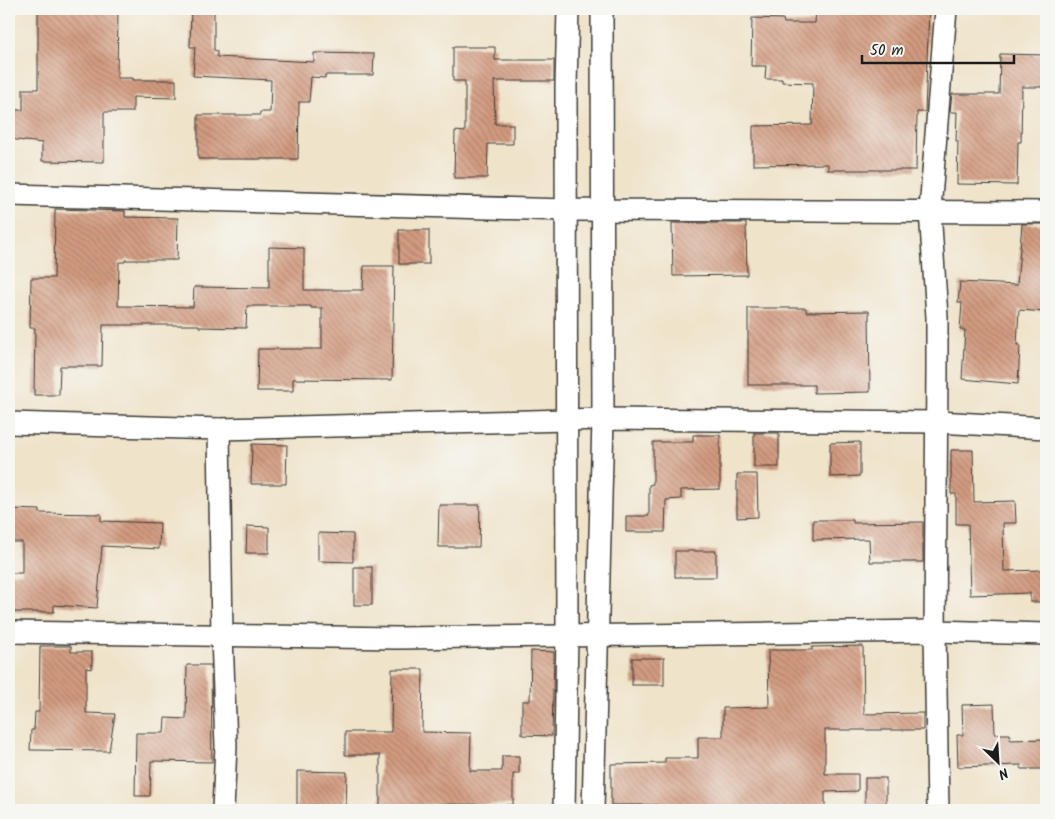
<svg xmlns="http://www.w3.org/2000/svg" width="1055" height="819" viewBox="0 0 1055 819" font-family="Kalam,sans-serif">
<defs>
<pattern id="building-back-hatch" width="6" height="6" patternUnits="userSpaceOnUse" patternTransform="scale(1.25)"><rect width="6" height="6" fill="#d39b80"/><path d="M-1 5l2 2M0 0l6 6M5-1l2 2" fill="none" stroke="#aa7e68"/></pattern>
</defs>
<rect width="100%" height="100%" fill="#f6f6f2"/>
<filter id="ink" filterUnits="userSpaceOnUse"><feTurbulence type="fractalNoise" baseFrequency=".02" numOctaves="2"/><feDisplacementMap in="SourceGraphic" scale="10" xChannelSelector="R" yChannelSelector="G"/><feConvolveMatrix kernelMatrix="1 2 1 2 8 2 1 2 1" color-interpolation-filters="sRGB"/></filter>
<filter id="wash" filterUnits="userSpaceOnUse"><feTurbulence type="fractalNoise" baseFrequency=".0096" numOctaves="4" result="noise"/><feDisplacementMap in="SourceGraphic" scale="20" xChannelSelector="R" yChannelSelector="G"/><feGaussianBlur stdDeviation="1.12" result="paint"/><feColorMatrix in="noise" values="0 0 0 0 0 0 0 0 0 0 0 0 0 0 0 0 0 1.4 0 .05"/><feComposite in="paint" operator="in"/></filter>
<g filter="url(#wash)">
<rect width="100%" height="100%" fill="#efe3c9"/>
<g id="blocks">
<g fill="url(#building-back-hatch)">
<polygon points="38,9 118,9 117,78 133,78 133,80 176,80 176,98 133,97 133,112 104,112 104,162 42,161 42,143 9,139 9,110 23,110 23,89 38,89"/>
<polygon points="191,9 214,9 214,50 217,51 217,57 314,62 314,53 374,54 373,75 325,75 325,78 311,77 309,102 299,102 298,159 198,159 198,115 260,115 260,112 270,112 271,80 193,76 195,47 190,47"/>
<polygon points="816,9 929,9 925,112 917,112 916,170 828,170 828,164 753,165 753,126 812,125 813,83 782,82 782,79 765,79 766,66 751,66 752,18 783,19 784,23 815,23"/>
<polygon points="453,47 495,47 495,60 554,60 554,81 494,81 495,124 513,124 513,144 488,144 487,178 454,178 455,131 465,132 465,81 453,81"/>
<polygon points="1000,54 1046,55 1046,87 1022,87 1021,142 1018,142 1017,185 957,184 958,141 956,141 957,112 950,112 952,94 999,94"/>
<polygon points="55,209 125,211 125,217 178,218 177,260 125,260 125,262 119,262 118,306 193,307 194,287 269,288 269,247 304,248 304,290 363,290 364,266 394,266 392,380 293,379 293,391 257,391 258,349 322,349 322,308 311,308 311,306 247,306 246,328 199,327 199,325 103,325 102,366 60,366 59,395 34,395 35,328 30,328 31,278 54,278"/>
<polygon points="672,223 746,223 747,275 673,276"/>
<polygon points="1022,224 1046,224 1046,312 1019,310 1017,345 1020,345 1018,384 962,379 965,330 960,330 962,303 958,303 960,282 1017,285"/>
<rect x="399" y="230" width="30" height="34"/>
<polygon points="748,308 806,308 806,312 869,311 870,392 814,393 814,385 748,385"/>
<rect x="754" y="433" width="25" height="34"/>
<polygon points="693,435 720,435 720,489 681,490 681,499 666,500 665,532 626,532 626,516 649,516 649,485 653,484 653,442 693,442"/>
<polygon points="860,442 860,476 830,477 830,443"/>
<polygon points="252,444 287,445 286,484 251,484"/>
<polygon points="951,450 973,450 974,502 1015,501 1016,523 1003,523 1004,571 1046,570 1046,602 1030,602 1030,593 970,595 968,524 956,524 956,494 951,494"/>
<polygon points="737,474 757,474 758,517 737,518"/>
<polygon points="439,505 480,505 479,547 438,547"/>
<polygon points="9,509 40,510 40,513 101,514 101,521 160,523 159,549 102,546 97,608 54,605 54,612 9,612 9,573 22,573 22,542 9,542"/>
<polygon points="813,520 853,520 853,523 923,522 923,562 870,562 869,539 813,540"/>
<polygon points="247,526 269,527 269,553 246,553"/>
<polygon points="318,533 353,534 353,562 318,561"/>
<rect x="675" y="551" width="41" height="26"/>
<rect x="354" y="567" width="18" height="38"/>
<polygon points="40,646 71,646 71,652 92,652 92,669 86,668 86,713 115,714 109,751 30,750 31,730 34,730 35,712 39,712"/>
<polygon points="863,646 864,714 923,713 923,730 825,730 825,774 858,774 858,791 825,792 825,810 658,810 658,805 611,805 611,764 665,763 665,758 698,758 698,737 723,737 723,708 769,707 768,650 812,650 812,647"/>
<polygon points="531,651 554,652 552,736 522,735 522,701 530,701"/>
<rect x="632" y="658" width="32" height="27"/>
<polygon points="187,665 211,665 212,762 151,761 150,796 135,796 136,733 164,733 165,718 186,719"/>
<polygon points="392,669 423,669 422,732 471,733 470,771 502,771 502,756 519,756 519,774 513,774 513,805 422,804 422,810 380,810 380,755 345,755 345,732 391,732"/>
<polygon points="994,704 995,734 1010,734 1010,740 1046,739 1046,769 1021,769 1021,765 958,767 957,735 963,735 962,705"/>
<polygon points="297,771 347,772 346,810 297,810"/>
<rect x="865" y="778" width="21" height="32"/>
</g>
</g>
</g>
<g filter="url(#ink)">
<use href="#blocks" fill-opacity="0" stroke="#3c3a36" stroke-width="1"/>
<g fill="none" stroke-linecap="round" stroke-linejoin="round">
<defs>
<g id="minor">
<polyline points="9,195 567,210 1046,212"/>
<polyline points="9,423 219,429 603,419 937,422 1046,428"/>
<polyline points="219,429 222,636 226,746 223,810"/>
<polyline points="9,632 397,638 935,631 1046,634"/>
<polyline points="564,810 567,635 566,86 568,9"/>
<polyline points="593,810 603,419 602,9"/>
<polyline points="938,810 935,631 937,371 937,317 930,210 946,9"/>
</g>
</defs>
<use href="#minor" stroke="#3c3a36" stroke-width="24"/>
<use href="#minor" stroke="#fff" stroke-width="21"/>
</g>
</g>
<rect width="1055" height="819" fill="none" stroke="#f6f6f2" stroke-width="30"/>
<g transform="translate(998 762) rotate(155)" stroke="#f6f6f2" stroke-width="4" paint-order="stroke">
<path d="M0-4L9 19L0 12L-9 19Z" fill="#1c1c1c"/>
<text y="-8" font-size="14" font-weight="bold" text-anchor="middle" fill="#1c1c1c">N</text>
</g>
<path d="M862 55v8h152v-8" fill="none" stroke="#1c1c1c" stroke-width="2.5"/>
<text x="870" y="55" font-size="15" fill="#1c1c1c" stroke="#f6f6f2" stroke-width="4" paint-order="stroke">50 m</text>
</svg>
